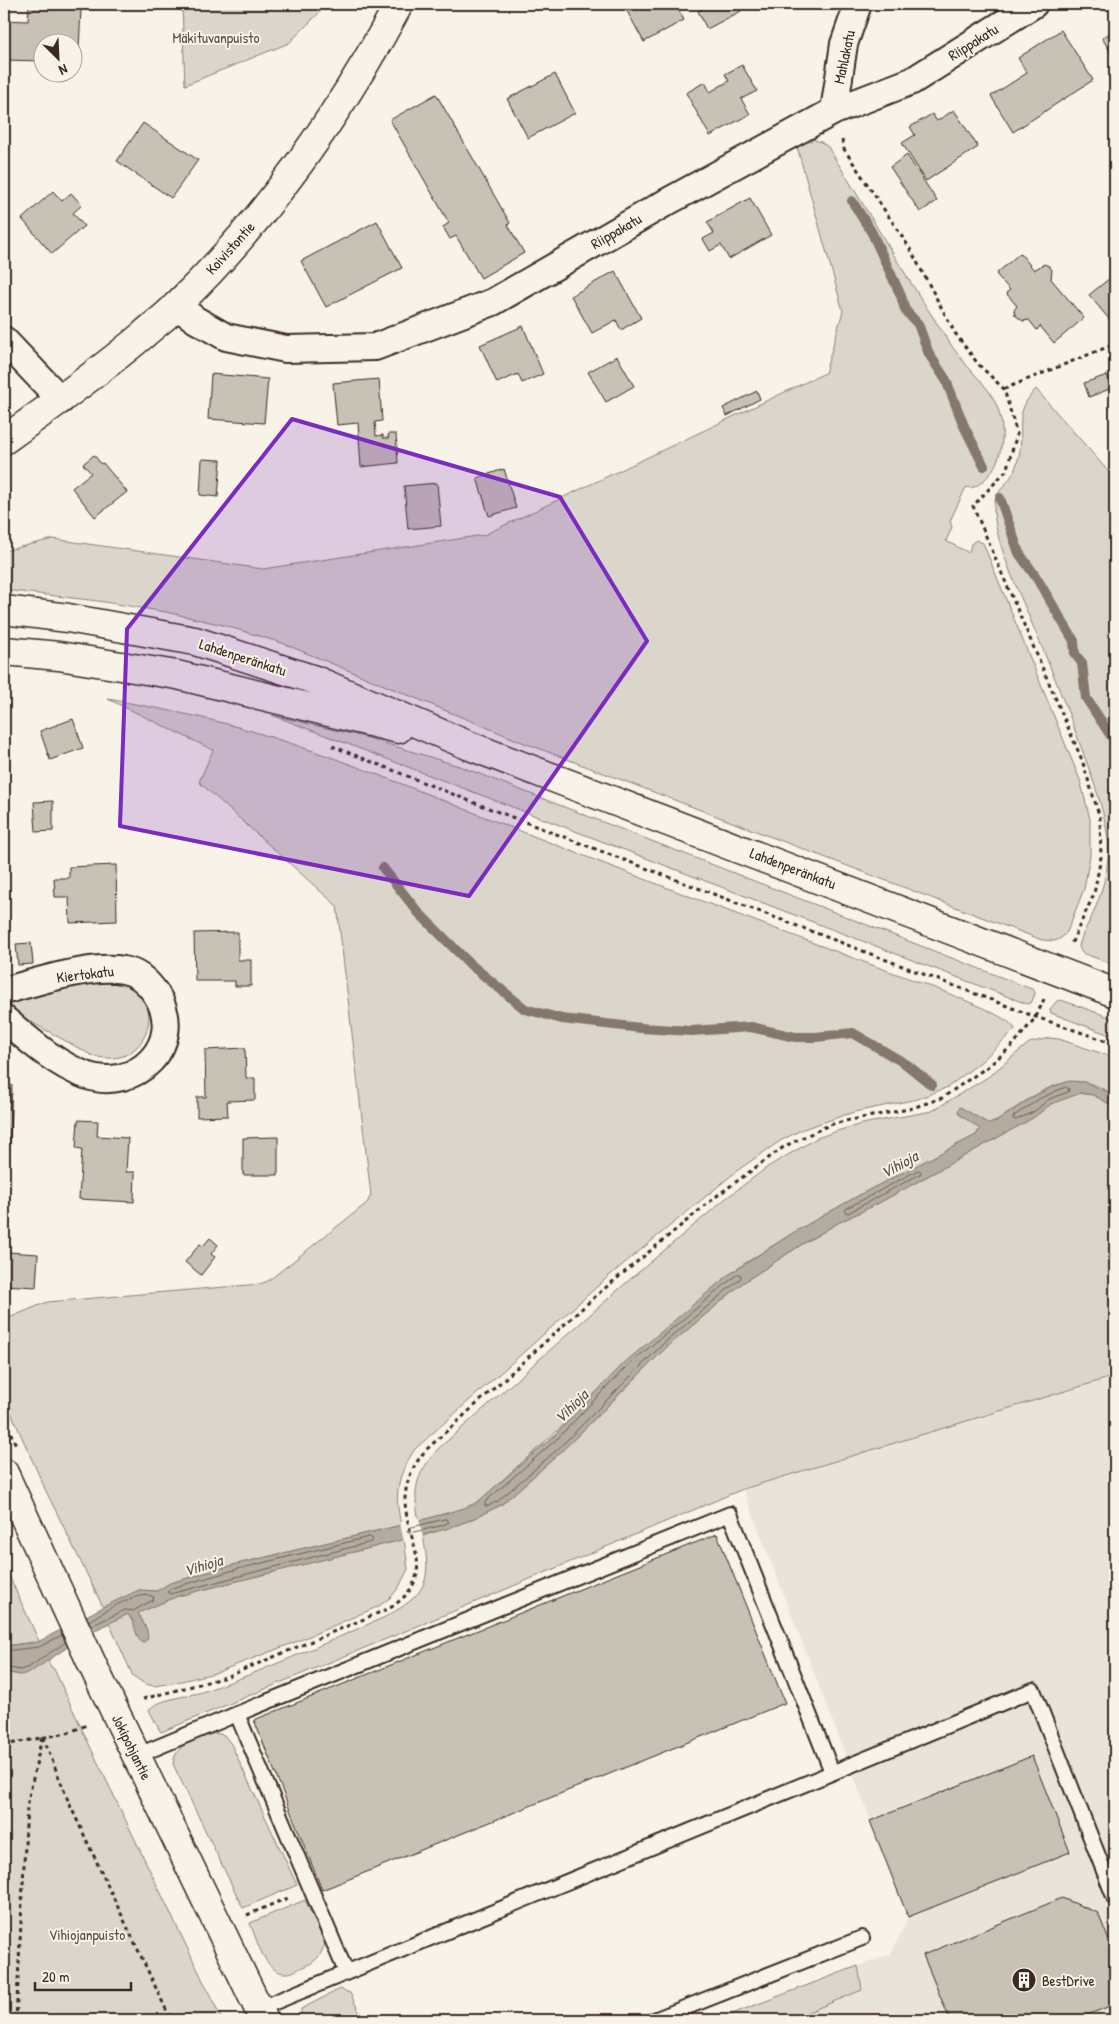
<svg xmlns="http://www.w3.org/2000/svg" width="1119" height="2024" viewBox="0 0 1119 2024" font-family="'Patrick Hand',sans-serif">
<rect width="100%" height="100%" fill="#f7f3e8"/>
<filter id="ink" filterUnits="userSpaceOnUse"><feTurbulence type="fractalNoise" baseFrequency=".02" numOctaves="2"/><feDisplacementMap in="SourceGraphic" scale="10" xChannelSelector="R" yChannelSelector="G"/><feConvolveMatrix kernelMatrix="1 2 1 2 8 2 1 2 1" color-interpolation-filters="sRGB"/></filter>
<g filter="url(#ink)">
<polygon fill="#e9e4d9" points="1115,1376 1115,2020 716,2020 891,1954 908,1917 743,1489"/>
<g fill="#dbd6cb" stroke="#8b8074">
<polygon points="182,4 326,4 319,13 289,43 185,85"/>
<path d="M 809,138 L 821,142 L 828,147 C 866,208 902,271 942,331 C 949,342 956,353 964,362 C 975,376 989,387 996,404 C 1007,429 1004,463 983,481 C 977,486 973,489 966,487 L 950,521 L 952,527 L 946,541 L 969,553 L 971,544 L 976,540 L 983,543 L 1080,780 L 1090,819 L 1090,856 L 1084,889 L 1067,932 L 1061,938 L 1055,941 L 1042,940 L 522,742 L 282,643 L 223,625 L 166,612 L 98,601 L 4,590 L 4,551 L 53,539 L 263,569 L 484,535 L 825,373 L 843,311 L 796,143 Z"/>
<path d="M 1036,389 L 1115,479 L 1115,965 L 1082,953 L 1079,947 C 1081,934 1090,922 1095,909 C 1104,887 1110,862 1108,839 C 1104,809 1094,783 1084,755 C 1067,707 1048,661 1028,614 C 1016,586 993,536 994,506 C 995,493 1004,487 1011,477 C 1015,471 1017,463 1019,456 C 1025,426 1012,415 1036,389 Z"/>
<path d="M 108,699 C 157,708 206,717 255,732 C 348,760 438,799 528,834 C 637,877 747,918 856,959 C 881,969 1008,1011 1015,1029 L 982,1061 L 948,1087 L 918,1099 L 854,1112 L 803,1129 L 780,1141 L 738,1170 L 609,1276 L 415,1449 C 397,1476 394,1493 401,1525 L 237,1564 L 170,1583 L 157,1591 L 139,1590 L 103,1607 L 46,1491 L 4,1397 L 4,1320 L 47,1302 L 260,1284 L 268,1281 L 367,1203 L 371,1195 L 337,906 L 199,782 L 213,750 Z"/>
<polygon points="272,715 368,738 459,766 1034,990 1035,994 1031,1003 1027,1004"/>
<path d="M 114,980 C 119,982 128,983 132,986 C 160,1005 151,1048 120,1057 C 111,1059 102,1058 93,1056 L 13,1012 L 9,1007 L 9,1003 L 12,1000 L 83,983 Z"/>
<polygon points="1061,1000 1115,1019 1115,1037 1051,1013 1050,1009 1057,1001"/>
<path d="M 1049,1038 L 1059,1039 L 1115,1058 L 1115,1095 C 1105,1090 1094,1083 1083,1082 C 1051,1078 1022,1104 997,1121 L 989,1124 L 960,1107 L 959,1114 L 980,1128 L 976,1135 L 863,1193 L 796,1231 L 742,1265 L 479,1501 L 462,1509 L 419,1521 C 412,1488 416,1475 438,1449 L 627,1282 L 725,1199 L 769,1166 L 817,1138 L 840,1130 L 862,1124 L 932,1111 L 988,1077 L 1029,1043 Z"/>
<path d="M 1077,1093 L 1093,1095 L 1115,1107 L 1115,1376 L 743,1489 L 466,1606 L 161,1732 L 160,1731 L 149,1710 C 155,1700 189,1696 202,1692 C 264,1671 325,1643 385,1617 C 427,1594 432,1582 423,1536 L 468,1521 L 501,1505 L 561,1452 L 667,1347 L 744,1282 L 801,1245 L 838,1223 L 877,1204 L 1033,1118 L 1051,1104 Z"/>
<polygon points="404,1539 408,1569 399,1587 391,1597 379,1606 298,1641 215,1673 173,1683 154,1686 145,1684 133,1676 109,1623 128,1614 133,1623 147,1630 138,1613 178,1596"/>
<polygon points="4,1565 51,1667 54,1669 86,1738 222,2020 4,2020 4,1672 21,1675 33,1642 4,1646"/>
<path d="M 214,1733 L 224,1735 L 231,1744 L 297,1885 L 243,1908 L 173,1764 C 176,1742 196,1740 214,1733 Z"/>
<path d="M 305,1900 L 325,1943 C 321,1956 316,1962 303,1967 C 298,1969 292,1973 288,1973 C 265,1975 257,1940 250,1923 Z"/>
<polygon points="858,1966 862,1990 789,2020 716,2020"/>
<polygon points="340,1989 350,1993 363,2020 302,2020 301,2009"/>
</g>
<path fill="#b4aca0" stroke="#84786c" d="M 1069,1081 L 1084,1082 L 1115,1095 L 1115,1107 L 1093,1095 L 1081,1093 L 1051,1104 L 1033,1118 L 877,1204 L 838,1223 L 801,1245 L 744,1282 L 667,1347 L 561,1452 L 501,1505 L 468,1521 L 446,1529 L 178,1596 L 138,1613 L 147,1630 L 148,1639 L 142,1643 C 134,1635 136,1622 128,1614 L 87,1634 L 31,1672 L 21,1675 L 4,1672 L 4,1646 L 38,1642 L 103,1607 L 139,1590 L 157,1591 L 170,1583 L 237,1564 L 419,1521 L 474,1505 L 555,1435 L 624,1363 L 728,1275 L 796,1231 L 863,1193 L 976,1135 L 980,1129 L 959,1114 L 958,1111 L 960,1107 L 989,1124 L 997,1121 L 1036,1095 L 1050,1088 Z"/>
<polygon fill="#f7f3e8" points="419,1518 423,1538 404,1542 400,1523"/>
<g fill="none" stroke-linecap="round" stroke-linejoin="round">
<g stroke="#6b5e52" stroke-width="1">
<polygon points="1066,1087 1069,1089 1068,1092 1049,1099 1035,1111 1016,1120 1013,1119 1014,1116 1039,1099"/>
<polygon points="919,1170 921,1172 920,1174 848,1213 845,1212 846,1209"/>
<polygon points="738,1274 741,1275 741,1278 664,1343 558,1449 498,1501 488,1506 485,1506 485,1502 558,1438 627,1366"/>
<polygon points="446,1519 449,1522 444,1525 410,1533 407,1531 409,1528"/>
<polygon points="370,1537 373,1539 371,1542 170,1594 167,1592 172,1588 238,1569"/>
<path d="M 89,1621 C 103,1612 139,1589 154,1597 L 153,1600 L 133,1611 L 125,1610 L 91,1626"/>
<polyline points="4,1651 39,1647 62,1635"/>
<polyline points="4,1667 20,1670 29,1667 66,1642"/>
</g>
<g stroke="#84786c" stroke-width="10">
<polyline points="852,201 872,233 901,296 905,310 918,324 929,354 946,380 964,426 984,466"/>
<polyline points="1000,498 1019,553 1036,577 1074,641 1075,654 1082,663 1086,698 1115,742"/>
<polyline points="383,868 418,912 471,965 525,1009 562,1019 641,1028 691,1031 751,1027 795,1037 816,1037 853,1033 906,1064 932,1085"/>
</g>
</g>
<g fill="#c8c1b6" stroke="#3b2a1e">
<polygon points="29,4 58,4 58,8 81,9 78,68 72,67 72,42 42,42 42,61 4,60 4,20 28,21"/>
<polygon points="566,4 581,4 568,9"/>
<polygon points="623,4 675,4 684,20 644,42"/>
<polygon points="712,4 738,4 741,11 707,29 698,11"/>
<polygon points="1061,30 1093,80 1013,132 991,96 1027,73 1018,58"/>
<polygon points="1115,30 1115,59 1102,38"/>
<polygon points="742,65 757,91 741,99 750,114 710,136 686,93 705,82 710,92 729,81 725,74"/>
<polygon points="555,74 575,113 528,138 507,99"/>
<polygon points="436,94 510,223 508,225 524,253 481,278 456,236 450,239 443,227 449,223 390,120"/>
<polygon points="954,110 978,147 926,181 902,143 915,135 910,127 932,114 937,121"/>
<polygon points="143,123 198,160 171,198 117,161"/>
<polygon points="907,155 937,201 920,212 890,167"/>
<polygon points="53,191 62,201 71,193 82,205 73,213 84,226 52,254 22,219"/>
<polygon points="750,198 771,235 729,259 721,245 710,251 703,239 714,233 707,222"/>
<polygon points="377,221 402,268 326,307 301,261"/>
<polygon points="1020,253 1034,270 1044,264 1049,266 1052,270 1051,279 1084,318 1054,343 1040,326 1037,330 1029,320 1023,321 1015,315 1014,310 1017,306 1006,293 1010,290 996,274"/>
<polygon points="615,271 641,318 621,330 616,320 592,333 571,296"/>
<polygon points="1115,274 1115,323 1114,325 1089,295"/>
<polygon points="523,326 543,374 522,383 518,374 497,383 480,345"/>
<polygon points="617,356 634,386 606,402 588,372"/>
<polygon points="211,374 268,379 264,423 208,419"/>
<polygon points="1107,375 1112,388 1089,397 1084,383"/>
<polygon points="379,379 382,421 375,422 376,436 383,435 383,438 389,438 388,434 396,434 398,463 361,467 358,423 337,425 333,383"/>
<polygon points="757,391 760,399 727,416 723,408"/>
<polygon points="94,455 101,464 103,463 127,492 95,517 72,488 91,473 83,464"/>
<polygon points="202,459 221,460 218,497 200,495"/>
<polygon points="504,469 516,508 489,516 477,478"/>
<polygon points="437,483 441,526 408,529 404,486"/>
<polygon points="73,719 83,748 50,760 40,731"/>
<polygon points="53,801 53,831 36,832 34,802"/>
<polygon points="116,865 117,921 70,923 69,897 55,897 54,878 69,878 69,867"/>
<polygon points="238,932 238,960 251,960 251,986 235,986 235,981 195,981 194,933"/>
<polygon points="31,943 33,964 18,965 16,944"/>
<polygon points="245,1048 246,1078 255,1078 255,1100 227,1101 228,1116 197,1117 197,1097 206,1097 205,1050"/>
<polygon points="4,1085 12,1085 9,1160 4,1160"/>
<polygon points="78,1120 98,1121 97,1136 128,1138 126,1172 135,1172 134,1202 79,1199 82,1149 76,1148"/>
<polygon points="278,1137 278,1175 243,1175 243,1138"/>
<polygon points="210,1238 218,1245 211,1254 215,1257 201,1275 185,1262 200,1244 203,1246"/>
<polygon points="7,1252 38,1254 36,1287 5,1285"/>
<polygon points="717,1534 785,1703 322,1890 254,1720"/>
<polygon points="1032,1756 1070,1852 908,1917 870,1821"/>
<polygon points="1062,1898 1098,1913 1115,1956 1115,2004 1075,2020 950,2020 923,1955"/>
</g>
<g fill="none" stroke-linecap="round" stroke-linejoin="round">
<defs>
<g id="lane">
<polyline points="136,1756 237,1714"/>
<polyline points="346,1972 237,1714 730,1514 832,1772"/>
<polyline points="258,2009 1033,1690 1115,1899"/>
<polyline points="654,2020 862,1938"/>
</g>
<g id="street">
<polyline points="834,111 844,44 858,4"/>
<polyline points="177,306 196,320 226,337 286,349 375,347 493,302 667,202 834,111 912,81 1034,4"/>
<polyline points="4,340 61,400"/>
<path d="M 4,991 C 35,982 92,964 123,970 C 138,972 148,982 156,994 C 188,1043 135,1094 85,1075 C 54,1063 29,1040 4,1019"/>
</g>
<g id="secondary">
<path d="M 4,440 C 52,406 98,373 143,335 C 154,325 167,316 177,305 C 267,218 340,113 399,4"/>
<polyline points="4,610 68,618 195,641 315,680 470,746 1115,993"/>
<polyline points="4,651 59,656 177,675 398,729"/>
<polyline points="4,1473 93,1666 264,2020"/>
</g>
</defs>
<use href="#lane" stroke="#3b2a1e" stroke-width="18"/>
<use href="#street" stroke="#3b2a1e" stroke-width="30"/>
<use href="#secondary" stroke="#3b2a1e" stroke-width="31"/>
<g stroke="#3b2a1e" stroke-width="3" stroke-dasharray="4 4" stroke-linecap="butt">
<polyline points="842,140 844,149 909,247 955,333 978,364 1004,389 1017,434 1006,471 973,506 1082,760 1100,818 1101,857 1094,894 1071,944"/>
<polyline points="1004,389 1115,344"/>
<polyline points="332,746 475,803 1036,1017 1115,1044"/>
<polyline points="4,1418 16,1445"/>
<path d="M 143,1699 L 226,1677 L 390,1608 C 440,1575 407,1545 405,1501 C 405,1481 414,1463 427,1449 L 598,1294 L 718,1195 L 785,1146 L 829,1125 L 845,1121 L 909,1109 L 942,1098 L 990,1065 L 1013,1045 L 1036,1017 L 1044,999"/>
<polyline points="43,1737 69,1803 171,2020"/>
<polyline points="4,1745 67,1733 87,1725"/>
<polyline points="247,1915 290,1897"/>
<polyline points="16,2020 27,1806 42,1737"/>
</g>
<use href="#lane" stroke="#f7f3e8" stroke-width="14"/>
<use href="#street" stroke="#f7f3e8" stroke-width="26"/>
<use href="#secondary" stroke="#f7f3e8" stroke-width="28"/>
</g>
</g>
<path fill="#7b2cbf" fill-opacity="0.2" stroke="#7b2cbf" stroke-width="4" stroke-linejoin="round" d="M 292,419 L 560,497 L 647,641 L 469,896 L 120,826 L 127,629 Z"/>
<defs>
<symbol id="building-disc" viewBox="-11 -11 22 22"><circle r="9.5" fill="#3b2a1e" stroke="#f7f3e8"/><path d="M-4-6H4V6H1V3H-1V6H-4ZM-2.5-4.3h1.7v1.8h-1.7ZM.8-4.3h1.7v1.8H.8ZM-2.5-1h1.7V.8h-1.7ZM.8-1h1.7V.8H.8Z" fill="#fff"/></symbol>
</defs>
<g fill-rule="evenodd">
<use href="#building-disc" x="1010" y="1966" width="28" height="28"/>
</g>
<g text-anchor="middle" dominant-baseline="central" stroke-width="4" stroke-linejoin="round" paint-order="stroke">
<g font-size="15" fill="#5b4c41" stroke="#f7f3e8">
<text x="216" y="37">Mäkituvanpuisto</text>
<text x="87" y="1934">Vihiojanpuisto</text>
</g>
<g font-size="15" fill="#3b2a1e" stroke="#f7f3e8">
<text transform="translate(973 42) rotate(-32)">Riippakatu</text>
<text transform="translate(844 57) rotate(-78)">Mahlakatu</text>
<text transform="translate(616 231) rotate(-30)">Riippakatu</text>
<text transform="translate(230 248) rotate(-48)">Koivistontie</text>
<text transform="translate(243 657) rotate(18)">Lahdenperänkatu</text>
<text transform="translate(793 868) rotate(21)">Lahdenperänkatu</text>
<text transform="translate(85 974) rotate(-7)">Kiertokatu</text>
<text transform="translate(132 1747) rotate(64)">Jokipohjantie</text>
</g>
<g font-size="15" fill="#3b2a1e" stroke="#f7f3e8" text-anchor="start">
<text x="1042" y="1980">BestDrive</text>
</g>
<g font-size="16" font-style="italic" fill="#5f5145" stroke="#f7f3e8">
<text transform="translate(899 1164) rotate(-29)">Vihioja</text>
<text transform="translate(571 1406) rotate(-45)">Vihioja</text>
<text transform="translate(203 1565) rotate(-17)">Vihioja</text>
</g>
</g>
<rect width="1119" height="2024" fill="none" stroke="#f7f3e8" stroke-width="20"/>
<rect x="10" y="10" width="1099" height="2004" fill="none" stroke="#3b2a1e" stroke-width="2" filter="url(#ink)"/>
<g transform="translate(58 58) rotate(156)"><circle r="24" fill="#f7f3e8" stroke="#aca397"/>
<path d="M0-4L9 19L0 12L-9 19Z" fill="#3b2a1e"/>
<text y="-8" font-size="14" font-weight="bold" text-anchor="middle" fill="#3b2a1e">N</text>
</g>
<path d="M35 1982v8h96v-8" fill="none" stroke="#3b2a1e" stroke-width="2.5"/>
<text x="42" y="1982" font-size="15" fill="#3b2a1e" stroke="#f7f3e8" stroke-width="4" paint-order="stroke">20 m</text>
</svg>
